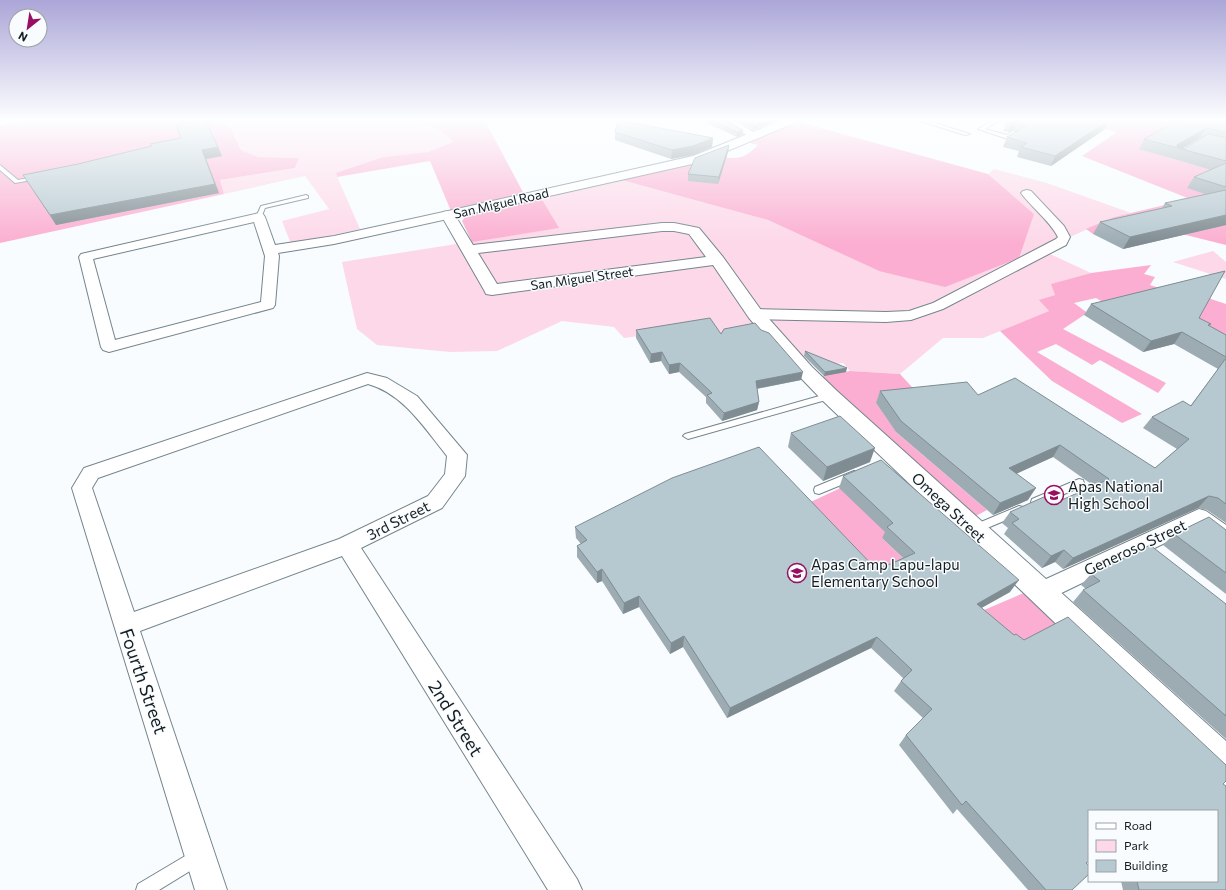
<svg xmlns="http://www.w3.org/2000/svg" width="1226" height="890" viewBox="0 0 1226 890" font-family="Commissioner,sans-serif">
<rect width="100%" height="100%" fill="#f8fcfe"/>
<g fill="#fdd8e8">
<path d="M 214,119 L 408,119 C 426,123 441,128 454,142 L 428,152 L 383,157 L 336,174 L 360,229 L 291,244 L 282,221 L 329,209 L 305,176 L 224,194 L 220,180 L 295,168 L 299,158 L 258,157 L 241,150 L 230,127 L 213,122 Z"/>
<polygon points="994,169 1047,183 1131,213 1114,217 1068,238 1048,253 1091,273 1052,284 1055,295 1040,300 1049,311 983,338 943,338 900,374 850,371 843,363 828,365 798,354 686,330 624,338 614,327 562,321 497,351 450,352 377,345 357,329 342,262 558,228 540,196 618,179 768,220 879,271 1034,214 988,174"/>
<polygon points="1213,251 1226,262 1226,279 1173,262"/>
</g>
<g fill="#fbaed1">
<polygon points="26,119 214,119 213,122 230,127 241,150 258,157 299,158 295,168 220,180 224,194 0,243 0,125"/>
<path d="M 408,119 L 484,119 L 524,194 L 451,211 L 430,161 L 337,177 L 336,173 L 383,157 L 428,152 L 453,142 C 441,127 426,123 408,119 Z"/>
<polygon points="1065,119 1187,119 1207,132 1166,157 1219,172 1226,182 1226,245 1186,235 1154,220 1093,234 1086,229 1114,217 1190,199 1082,156 1117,132"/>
<path d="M 799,122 L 988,174 L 1034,214 L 1019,258 L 945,287 L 879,271 L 768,220 L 618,179 L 719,156 C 738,160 744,159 758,145 L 746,142 Z"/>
<polygon points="540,196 559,228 472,242 462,221 468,213"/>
<polygon points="1151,265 1144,274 1155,277 1150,285 1205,303 1208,298 1226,304 1226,341 1113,308 1096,298 1074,303 1089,314 1084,315 1063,329 1166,383 1158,393 1100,360 1092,365 1056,344 1037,352 1142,414 1122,423 1052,381 1000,331 1049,311 1039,300 1055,295 1051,284 1091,273"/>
<polygon points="850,371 900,374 921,397 876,403 897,433 987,510 972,518 853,410 822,376"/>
<polygon points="877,471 888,535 882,538 909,564 875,580 802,506"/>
<polygon points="1026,592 1062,626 1015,650 970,616"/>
</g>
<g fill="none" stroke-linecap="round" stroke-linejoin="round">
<defs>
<g id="service">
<polygon points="914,119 922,119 970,134 965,135"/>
<polygon points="996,119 1002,119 985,129 1007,135 1013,131 1015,132 1015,134 1008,139 978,129"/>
<polygon points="0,165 18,180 40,176 43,178 15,183 0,170"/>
<polygon points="306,195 308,196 308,198 265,208 261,218 256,217 261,206"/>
<polygon points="830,393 833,394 835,396 833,398 688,439 683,436 685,434"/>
<polygon points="854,471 858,472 859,475 858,478 819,494 815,493 814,490 815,487"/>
<polygon points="1079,479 1083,480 1084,483 1083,486 1036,506 1032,505 1031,502 1032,499"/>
<polygon points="1019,506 1023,507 1025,510 1023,513 973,534 969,533 967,530 969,527"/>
<polygon points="197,849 203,851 205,857 203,863 159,890 136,890 138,884"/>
</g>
<g id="minor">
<polygon points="718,119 731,119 760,136 755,139 752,138"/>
<path d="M 1027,190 L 1031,191 L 1064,226 L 1070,237 L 1066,245 L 943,309 L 911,320 L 886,322 L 755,319 L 750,317 L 747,314 L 750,311 L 755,309 L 886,312 L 909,311 L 933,303 L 1056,239 L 1058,237 C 1050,221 1032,208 1021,193 L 1023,191 Z"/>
<path d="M 448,211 L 452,212 L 454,215 L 452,218 L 334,244 L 278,253 L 279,256 L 275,305 L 273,308 L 109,352 L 103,350 L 101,347 L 79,257 L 81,254 L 259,213 L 263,214 L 265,217 L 275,245 L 334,236 ZM 254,222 L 265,256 L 261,302 L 115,340 L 93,259 Z"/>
<path d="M 367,373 L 387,378 L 417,396 L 467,455 L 465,476 L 442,508 L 361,548 L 577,879 L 582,890 L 548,890 L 342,556 L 140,631 L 227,890 L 195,890 L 72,488 L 84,468 ZM 368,384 C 404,394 425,429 447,456 L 445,474 L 428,496 L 339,539 L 134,612 L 92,488 L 98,478 Z"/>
<polygon points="1199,509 1206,511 1226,525 1226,545 1218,542 1198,527 1049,599 1041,602 1033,599 1029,592 1033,585"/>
</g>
<path id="tertiary" d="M 785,119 L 800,119 L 799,121 L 701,162 L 456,217 L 473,245 L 662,223 L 674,223 L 699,228 L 723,257 L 761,310 L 812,367 L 837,391 L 1226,741 L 1226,779 L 1214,775 L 823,401 L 798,375 L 749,318 L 713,265 L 492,295 L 486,294 L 484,290 L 441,215 L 443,212 L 448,211 L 693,156 ZM 662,231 L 674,231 L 689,234 L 706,257 L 497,284 L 478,253 Z"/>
</defs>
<use href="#service" stroke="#75858d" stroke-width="2"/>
<use href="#minor" stroke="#75858d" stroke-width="2"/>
<use href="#tertiary" stroke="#75858d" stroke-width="2"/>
<use href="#service" fill="#fff" fill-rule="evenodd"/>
<use href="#minor" fill="#fff" fill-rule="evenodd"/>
<use href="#tertiary" fill="#fff" fill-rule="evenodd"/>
</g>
<g fill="#9dacb3" fill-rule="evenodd">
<polygon points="704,119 724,119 743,130 743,134 737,137 709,124"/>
<polygon points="734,119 780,119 753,130"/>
<polygon points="1011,119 1028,121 1109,120 1105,129 1051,166 1017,157 1019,151 1003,147 1007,137 1016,132 1014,130 1008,132 1003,131 1007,121"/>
<path d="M 1226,119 L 1226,225 L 1123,249 L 1093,234 L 1100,222 L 1162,208 L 1165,203 L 1205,194 L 1187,188 L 1194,177 L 1211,170 L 1139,149 L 1144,139 ZM 1200,138 L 1202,138 L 1184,149 L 1183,148 Z"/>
<polygon points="615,132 713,138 712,147 693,155 671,159 615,140"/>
<polygon points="150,144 218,147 222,156 206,159 219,193 56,225 23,175 78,164 151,146"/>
<polygon points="729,145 728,152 718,184 688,181 688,174"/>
<polygon points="1091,304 1199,318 1210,326 1226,335 1226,523 1207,510 1198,508 1063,569 1055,562 1042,568 1004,534 1008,528 1002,523 1010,512 1055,503 1094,486 1053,457 1017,473 1028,500 993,515 896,432 876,403 880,391 978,395 1155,468 1177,449 1143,428 1152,417 1191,405 1218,369 1174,344 1143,352 1084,315"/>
<polygon points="636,330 721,334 801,380 757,389 759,402 757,410 722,421 706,403 706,397 679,372 669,374 661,361 650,363 636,338"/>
<polygon points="805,351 846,372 824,376 804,356"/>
<polygon points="791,433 870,462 823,481 788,447"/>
<polygon points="843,476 1010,592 981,608 1014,635 1223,784 1226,890 1123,890 1121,881 1217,881 1217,811 1089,811 1086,863 1072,890 1028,890 957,809 953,814 899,745 906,735 923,718 894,691 901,681 903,678 871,648 727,718 683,647 670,654 639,607 623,614 602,581 597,583 577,557 577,546 581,544 576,538 575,527 877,570 903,558 882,538 885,532 839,488"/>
<polygon points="1226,530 1226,594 1163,545 1174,534"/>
<polygon points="1091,574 1226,604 1226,739 1073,602 1083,590 1086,589 1081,585"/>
</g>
<g fill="#7f8c92">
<polygon points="770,119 780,119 753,130 754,126"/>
<polygon points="1017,120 1014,130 1008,132 1012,123"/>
<polygon points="1109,120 1105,129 1051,166 1055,156"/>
<polygon points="1206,128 1200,138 1182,149 1176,147 1177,145"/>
<polygon points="743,130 743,134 737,137 737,132"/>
<polygon points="713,138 712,147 693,155 671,159 672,150"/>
<polygon points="729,145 728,152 718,184 719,177"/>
<polygon points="218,147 222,156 206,159 219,193 56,225 50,215 202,150"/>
<polygon points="1226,215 1226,225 1123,249 1130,237"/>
<polygon points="1182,332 1174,344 1143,352 1151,341"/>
<polygon points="662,352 661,361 650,363 651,354"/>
<polygon points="680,363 679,372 669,374 669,365"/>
<polygon points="847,368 846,372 824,376 825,372"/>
<polygon points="803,372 801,380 754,389 756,381"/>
<polygon points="759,402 757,410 722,421 724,413"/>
<polygon points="1060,445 1053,457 1003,480 1009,468"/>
<polygon points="875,448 870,462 823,481 827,467"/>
<polygon points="1036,488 1028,500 993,515 1000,503"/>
<polygon points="1209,496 1198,508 1063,569 1073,558"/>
<polygon points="1064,550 1055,562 1042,568 1051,556"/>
<polygon points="602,569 602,581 597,583 597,572"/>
<polygon points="1019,580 1010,592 969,615 977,604"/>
<polygon points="639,596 639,607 623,614 624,603"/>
<polygon points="684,636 683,647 670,654 671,643"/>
<polygon points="877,637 871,648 727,718 730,708"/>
</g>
<g fill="#b6c8d0" stroke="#7f8c92">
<polygon points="709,119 724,119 743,130 737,132"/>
<polygon points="742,119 770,119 754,126"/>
<polygon points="1011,119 1027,119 1028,121 1031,119 1106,119 1109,120 1055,156 1021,147 1027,143 1007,137 1026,126 1020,125 1020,123 1017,120 1012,123 1007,121"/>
<polygon points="1180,119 1226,119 1226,132 1206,128 1177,145 1177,147 1184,149 1208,134 1226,138 1226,161 1144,139"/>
<polygon points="205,120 218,147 202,150 215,184 50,215 23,175 78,164 152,146 150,144 181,138 176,125"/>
<polygon points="618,120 713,138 693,146 672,150 615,132"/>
<polygon points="729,145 719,177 688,174 695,158"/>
<polygon points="1226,163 1226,187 1194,177"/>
<polygon points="1226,190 1226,215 1130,237 1100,222 1172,206 1165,203"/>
<polygon points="1225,271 1199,318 1211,324 1208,325 1226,335 1226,357 1182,332 1151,341 1091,304"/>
<polygon points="710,318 721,334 724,329 755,323 761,330 769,333 803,372 756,381 759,402 724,413 707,395 712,393 680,363 669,365 662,352 651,354 636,330"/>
<polygon points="805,351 847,368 825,372"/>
<polygon points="1226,358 1226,504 1218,498 1209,496 1073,558 1064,550 1051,556 1012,523 1019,519 1010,512 1046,496 1055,503 1109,479 1060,445 1009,468 1036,488 1000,503 901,421 880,391 967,382 978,395 1015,378 1155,468 1189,439 1152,417 1183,401 1191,406"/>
<polygon points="840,416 875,448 827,467 791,433"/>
<polygon points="759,447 877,570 915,553 887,527 893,523 843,476 881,460 1019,580 977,604 1014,635 1016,634 1024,640 1068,617 1226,765 1226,781 1223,784 1226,786 1226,890 1139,890 1137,881 1217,881 1217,811 1089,811 1089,861 1086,863 1089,866 1089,874 1072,890 1046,890 966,801 962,805 906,735 932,709 901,681 912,670 877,637 730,708 684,636 671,643 639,596 624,603 602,569 597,572 577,546 587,540 575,527 672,478"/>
<polygon points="1209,517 1226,530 1226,573 1174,534"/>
<polygon points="1150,545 1226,604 1226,716 1083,590 1100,581 1091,574"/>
</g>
<linearGradient id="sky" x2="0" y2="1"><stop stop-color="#aba6d8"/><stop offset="0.49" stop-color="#fcfeff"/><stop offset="1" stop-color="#fcfeff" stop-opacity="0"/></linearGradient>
<rect width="1226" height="244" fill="url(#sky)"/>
<defs>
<symbol id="school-ring" viewBox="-11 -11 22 22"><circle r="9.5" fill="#f8fcfe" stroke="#980e63" stroke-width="1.5"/><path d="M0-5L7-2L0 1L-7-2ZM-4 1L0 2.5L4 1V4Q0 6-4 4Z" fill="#980e63"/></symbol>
</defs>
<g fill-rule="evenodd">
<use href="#school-ring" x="1043" y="484" width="22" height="22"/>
<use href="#school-ring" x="786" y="562" width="22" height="22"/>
</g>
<g text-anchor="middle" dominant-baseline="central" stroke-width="3" stroke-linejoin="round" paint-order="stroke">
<g font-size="13" fill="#151c1f" stroke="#f8fcfe">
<text transform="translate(501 203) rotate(-13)">San Miguel Road</text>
<text transform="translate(582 278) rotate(-8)">San Miguel Street</text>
</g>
<g font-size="15" fill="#151c1f" stroke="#f8fcfe" text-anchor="start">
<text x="1068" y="486">Apas National<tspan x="1068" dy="17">High School</tspan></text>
<text x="811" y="564">Apas Camp Lapu-lapu<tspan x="811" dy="17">Elementary School</tspan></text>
</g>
<g font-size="15" fill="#151c1f" stroke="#f8fcfe">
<text transform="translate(949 507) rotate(43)">Omega Street</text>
<text transform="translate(398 520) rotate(-27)">3rd Street</text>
<text transform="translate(1135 547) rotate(-25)">Generoso Street</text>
</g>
<g font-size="18" fill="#151c1f" stroke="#f8fcfe">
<text transform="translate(144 681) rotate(71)">Fourth Street</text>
<text transform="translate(456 718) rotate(58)">2nd Street</text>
</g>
</g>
<rect x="1088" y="810" width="130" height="72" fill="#f8fcfe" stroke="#9da2a5"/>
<rect x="1096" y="823" width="20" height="6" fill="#ffffff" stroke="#9da2a5"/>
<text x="1124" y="830" font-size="12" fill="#151c1f">Road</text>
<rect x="1096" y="840" width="20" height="12" fill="#fdd8e8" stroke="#9da2a5"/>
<text x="1124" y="850" font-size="12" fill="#151c1f">Park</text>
<rect x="1096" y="860" width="20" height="12" fill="#b6c8d0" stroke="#9da2a5"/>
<text x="1124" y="870" font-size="12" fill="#151c1f">Building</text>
<g transform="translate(28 28) rotate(210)"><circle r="19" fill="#f8fcfe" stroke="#9da2a5"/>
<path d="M0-3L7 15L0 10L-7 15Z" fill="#980e63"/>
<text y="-6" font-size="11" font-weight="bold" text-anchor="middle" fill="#151c1f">N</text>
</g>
</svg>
